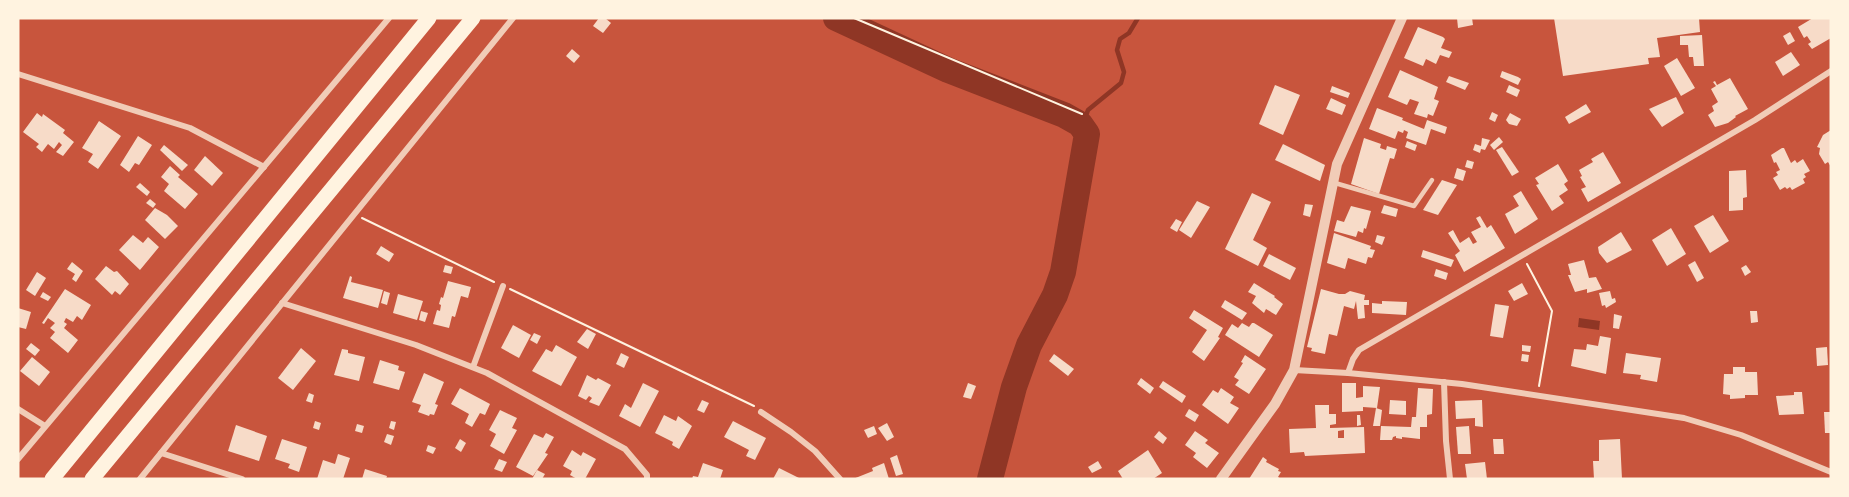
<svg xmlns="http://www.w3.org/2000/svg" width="1849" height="497" viewBox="0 0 1849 497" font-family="'Zilla Slab',serif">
<rect width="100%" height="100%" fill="#c8553d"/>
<polygon fill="#8f3625" points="1579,318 1600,321 1599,330 1578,327"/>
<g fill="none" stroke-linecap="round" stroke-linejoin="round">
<polyline stroke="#8f3625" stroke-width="4.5" points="1082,127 1088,110 1121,83 1124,72 1117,50 1120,39 1129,33 1138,18"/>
<polyline stroke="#8f3625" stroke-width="26" points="836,18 948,70 1064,115 1080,124 1087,134 1063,272 1055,295 1029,345 1014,387 990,479"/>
</g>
<g fill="#f7dbc8" fill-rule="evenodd">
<polygon points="599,18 605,18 611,23 603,33 593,26"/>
<polygon points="1457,18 1472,18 1473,25 1458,28"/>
<polygon points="1554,18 1699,18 1700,32 1657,38 1660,57 1648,58 1649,64 1563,76"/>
<polygon points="1813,18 1831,18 1831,38 1812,49 1808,44 1811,42 1807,36 1804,38 1798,27"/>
<polygon points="1418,27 1443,37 1445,39 1441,48 1452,52 1449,58 1440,55 1436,64 1426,59 1423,66 1404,58"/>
<polygon points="1790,32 1795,41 1788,45 1783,36"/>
<polygon points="1702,35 1704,66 1694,66 1693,57 1689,57 1688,45 1680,45 1680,36"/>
<polygon points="572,49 580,56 574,63 566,56"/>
<polygon points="1791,52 1800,65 1783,76 1775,62"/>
<polygon points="1677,58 1695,88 1681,96 1664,66"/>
<polygon points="1400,70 1438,87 1434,99 1439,101 1433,116 1428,114 1427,118 1414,114 1419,102 1410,99 1407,105 1388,97"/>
<polygon points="1502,71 1518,77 1521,79 1518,85 1500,77"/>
<polygon points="1449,76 1469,83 1465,90 1446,82"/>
<polygon points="1730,78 1748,109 1735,116 1736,117 1728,123 1715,127 1708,115 1714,111 1712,106 1718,102 1711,89 1716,86 1713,82 1715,81 1717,85"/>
<polygon points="1275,85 1300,95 1283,135 1259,124"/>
<polygon points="1509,85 1520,90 1517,97 1506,92"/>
<polygon points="1332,86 1350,93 1348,98 1330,92"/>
<polygon points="1676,97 1684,113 1662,127 1649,109"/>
<polygon points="1331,98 1346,105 1342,115 1326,109"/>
<polygon points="1586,104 1591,112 1569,124 1565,117"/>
<polygon points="1377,108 1403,118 1402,120 1424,129 1427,120 1447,127 1445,134 1431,129 1426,145 1406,138 1408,132 1404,130 1403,133 1398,131 1395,139 1369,129"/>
<polygon points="1492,112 1498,115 1495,122 1489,119"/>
<polygon points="37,113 42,117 43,114 65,130 63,133 74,142 63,156 56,152 62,145 59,142 54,149 48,144 42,152 36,147 39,144 23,132"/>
<polygon points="1510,113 1521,119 1517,126 1509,124 1506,120"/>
<polygon points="99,121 121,136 98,169 88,162 93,154 82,148"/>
<polygon points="1831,130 1831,167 1828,162 1825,164 1819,154 1820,148 1817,147 1823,135"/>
<polygon points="138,136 152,145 139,165 135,163 129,172 120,165"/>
<polygon points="1499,137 1503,142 1494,150 1490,145"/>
<polygon points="1364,138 1381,144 1380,148 1386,150 1387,146 1397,149 1394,159 1390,158 1379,194 1351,184"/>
<polygon points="1482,138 1490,140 1485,150 1481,149 1480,153 1473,150 1475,144 1481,146"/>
<polygon points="1407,141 1417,145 1415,151 1405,147"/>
<polygon points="1283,144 1325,165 1320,181 1275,160"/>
<polygon points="164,145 188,165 182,171 160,150"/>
<polygon points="1502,147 1519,172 1512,176 1496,150"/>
<polygon points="1782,148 1784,148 1791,163 1795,160 1797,163 1803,159 1810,171 1804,174 1806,177 1803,179 1805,183 1792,190 1790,187 1787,189 1785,187 1780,190 1773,178 1778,175 1776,172 1780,170 1776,162 1774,163 1771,155"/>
<polygon points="1603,152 1621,183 1588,202 1581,189 1586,187 1580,177 1582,176 1579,170 1593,162 1591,159"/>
<polygon points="205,156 223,173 212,186 194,170"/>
<polygon points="1467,160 1474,162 1472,169 1465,167"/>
<polygon points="1558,164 1568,181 1564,184 1568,190 1559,196 1564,203 1552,211 1536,185 1539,184 1535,178"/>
<polygon points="170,166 180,175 178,177 198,194 185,209 164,191 169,184 161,177"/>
<polygon points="1457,168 1466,171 1463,181 1454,178"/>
<polygon points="1746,170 1747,197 1743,198 1743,210 1729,211 1729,171"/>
<polygon points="1442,180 1457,185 1438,215 1423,210"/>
<polygon points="140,183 150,192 147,196 136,187"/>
<polygon points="1521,191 1538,219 1515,234 1505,214 1519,206 1513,196"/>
<polygon points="1252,193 1271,202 1253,240 1267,248 1258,266 1225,249"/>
<polygon points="150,199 156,204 153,208 146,203"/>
<polygon points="1197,201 1210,207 1191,238 1179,230"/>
<polygon points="1305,204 1313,205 1310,217 1303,215"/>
<polygon points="1384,205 1398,209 1396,217 1381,213"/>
<polygon points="1351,206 1371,211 1366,229 1364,228 1363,233 1358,231 1356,237 1334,231 1337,220 1344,222"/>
<polygon points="155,208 167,215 178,226 165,239 145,220"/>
<polygon points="1713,215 1729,241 1710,253 1694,226"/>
<polygon points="1480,216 1487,228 1491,225 1505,248 1464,272 1455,255 1460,251 1448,233 1453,230 1460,243 1469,237 1473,244 1477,242 1471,232 1481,227 1476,218"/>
<polygon points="1176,219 1182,222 1177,232 1170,228"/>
<polygon points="1671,228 1686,254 1667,266 1652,240"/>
<polygon points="1621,232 1632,250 1607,263 1599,253 1598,247"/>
<polygon points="1334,233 1371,246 1370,249 1375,250 1372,258 1368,257 1366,264 1348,258 1345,269 1327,263"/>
<polygon points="133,235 143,243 148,237 159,247 140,270 119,250"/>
<polygon points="1377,235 1385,237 1382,245 1375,242"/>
<polygon points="381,246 394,254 389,262 376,254"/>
<polygon points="1423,250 1454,260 1451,267 1421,257"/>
<polygon points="1269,254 1296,268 1290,280 1263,266"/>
<polygon points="1584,260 1589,278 1596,277 1602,289 1587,293 1587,289 1575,292 1568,275 1571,275 1568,264"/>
<polygon points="1695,261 1704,278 1697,282 1688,265"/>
<polygon points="72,262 83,271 76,282 72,279 75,274 67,269"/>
<polygon points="445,265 453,267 451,274 443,272"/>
<polygon points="1746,265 1751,272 1745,276 1741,268"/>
<polygon points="106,266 114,272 117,271 129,284 120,295 115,291 112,295 95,279"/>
<polygon points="1436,269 1448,273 1446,280 1434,276"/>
<polygon points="37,272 46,278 35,296 26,290"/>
<polygon points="350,276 352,277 351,282 383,290 378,308 343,298"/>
<polygon points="448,281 471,287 468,298 461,296 455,317 452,316 449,328 433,324 437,310 440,311 441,305 439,304 441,297 443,298"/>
<polygon points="1254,283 1275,296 1274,297 1283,304 1276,315 1266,309 1264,313 1252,303 1256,296 1248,292"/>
<polygon points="1522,283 1528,294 1514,301 1508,291"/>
<polygon points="65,289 91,305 82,320 77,316 73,322 66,318 64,322 67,324 64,328 78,340 68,353 50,338 55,332 50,328 55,323 48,318 44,324 42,323"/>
<polygon points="1321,289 1339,294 1345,294 1350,291 1365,295 1364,300 1369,300 1369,305 1364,305 1365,318 1358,319 1356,301 1354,309 1344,306 1337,336 1329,334 1325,354 1311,351 1312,348 1307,347"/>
<polygon points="384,291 390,293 387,305 381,303"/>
<polygon points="1610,291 1612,299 1615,298 1616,302 1606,308 1605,305 1602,306 1599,293"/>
<polygon points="43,292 51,297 48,301 40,297"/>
<polygon points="398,294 423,301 417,320 393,313"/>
<polygon points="1225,300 1247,313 1242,320 1221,307"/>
<polygon points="1382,301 1407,302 1406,315 1372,313 1372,303 1382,304"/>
<polygon points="1495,304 1509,306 1503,338 1490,336"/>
<polygon points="18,308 31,312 26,329 18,327"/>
<polygon points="1194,310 1223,328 1218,337 1220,338 1204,361 1192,352 1207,330 1189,318"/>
<polygon points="421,311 428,313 425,322 419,320"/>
<polygon points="1750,311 1757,311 1758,322 1751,323"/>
<polygon points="1614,314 1622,316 1619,329 1613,328"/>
<polygon points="1242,323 1249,327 1252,323 1254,323 1273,335 1259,357 1225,335 1232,324 1238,328"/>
<polygon points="513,325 531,335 519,358 501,348"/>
<polygon points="587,329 596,334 588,349 577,342"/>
<polygon points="534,333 541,336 537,344 530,340"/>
<polygon points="1600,336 1611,338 1606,374 1571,366 1574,349 1586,350 1587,344 1598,346"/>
<polygon points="31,343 40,350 35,356 26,349"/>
<polygon points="556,345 577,357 561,386 532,371 546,349 552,352"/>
<polygon points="1522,345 1531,346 1530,352 1522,351"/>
<polygon points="1827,347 1828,365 1817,366 1816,348"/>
<polygon points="301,348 316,361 293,390 278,378"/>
<polygon points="342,349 348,350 348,353 365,357 359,381 334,375"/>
<polygon points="621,353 629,357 624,368 616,364"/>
<polygon points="1626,353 1661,358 1657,382 1640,379 1641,375 1623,373"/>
<polygon points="1054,354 1074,369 1068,376 1049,361"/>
<polygon points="1522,354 1529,355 1528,362 1521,361"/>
<polygon points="1245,355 1266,369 1249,394 1235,385 1239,380 1234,377 1243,363 1241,362"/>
<polygon points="32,357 50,372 39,386 20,371"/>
<polygon points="380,360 399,366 398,370 405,372 399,390 373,383"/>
<polygon points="1733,367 1745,367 1745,372 1757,372 1758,395 1745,395 1745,398 1730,399 1730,395 1723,394 1724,374 1733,374"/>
<polygon points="424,373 444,382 435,404 438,405 434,415 430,414 429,416 418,412 421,405 412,402"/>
<polygon points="587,375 596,380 598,378 611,385 599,406 589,402 592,398 589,396 586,400 578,396"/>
<polygon points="1141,378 1154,388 1150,394 1137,384"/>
<polygon points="1163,381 1186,396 1182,403 1159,387"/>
<polygon points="643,383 659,391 640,427 619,416 625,404 631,408"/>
<polygon points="968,383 976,386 971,399 963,397"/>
<polygon points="1342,383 1356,383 1356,398 1363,397 1363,386 1380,387 1377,408 1363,407 1363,411 1342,412"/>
<polygon points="460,388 490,404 485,415 480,413 472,427 465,423 469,414 451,404"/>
<polygon points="1221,388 1234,397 1230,403 1239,408 1228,424 1202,405 1213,390 1218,393"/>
<polygon points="1418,388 1433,389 1432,414 1427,415 1427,427 1420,427 1420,439 1402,437 1402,439 1396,438 1396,436 1393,437 1392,440 1380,440 1381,426 1411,427 1412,417 1416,417"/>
<polygon points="1794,392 1802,392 1804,414 1779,415 1776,396 1794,395"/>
<polygon points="309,393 314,395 312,403 306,401"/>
<polygon points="702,400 709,403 704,413 697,410"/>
<polygon points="1390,400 1406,401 1406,415 1389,414"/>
<polygon points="1482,400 1483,427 1475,426 1475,418 1456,419 1455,401"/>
<path d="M 1315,405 L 1329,405 L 1329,414 L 1336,414 L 1336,424 L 1330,425 L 1330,428 L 1364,427 L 1365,453 L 1305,456 L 1304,452 L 1290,453 L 1289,429 L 1316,428 ZM 1344,430 L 1344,438 L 1338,438 L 1338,431 Z"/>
<polygon points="1376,408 1382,410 1380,426 1373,426"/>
<polygon points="1189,409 1199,415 1195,422 1185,416"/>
<polygon points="500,410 517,418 512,428 517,430 504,454 490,446 496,434 489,430"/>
<polygon points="1824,412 1831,412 1831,433 1825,433"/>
<polygon points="664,415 676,421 678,416 692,426 679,449 672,445 673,442 655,433"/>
<polygon points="1357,415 1360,415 1361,425 1357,426"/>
<polygon points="315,421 321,423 319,430 313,428"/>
<polygon points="391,421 396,422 394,430 389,428"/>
<polygon points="733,421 766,438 755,460 746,456 749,450 724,437"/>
<polygon points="887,423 894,437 887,441 878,428"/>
<polygon points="357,424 364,426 362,433 355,431"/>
<polygon points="236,425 267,436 259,461 228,451"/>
<polygon points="874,426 877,434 868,438 864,430"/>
<polygon points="1469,426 1471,454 1458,454 1456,427"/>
<polygon points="1159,431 1167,438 1163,444 1154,437"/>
<polygon points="1195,431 1208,440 1205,443 1219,453 1207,468 1193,457 1196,453 1185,445"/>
<polygon points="546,433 554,437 545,453 548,454 533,476 516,467 534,434 543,438"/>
<polygon points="387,434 394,436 391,445 384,442"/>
<polygon points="282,439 307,447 299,472 288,468 290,464 275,459"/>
<polygon points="460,439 466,443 461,452 455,448"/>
<polygon points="1493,439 1503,439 1504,454 1494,454"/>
<polygon points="1620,439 1622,479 1594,479 1593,461 1599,461 1599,440"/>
<polygon points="428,445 436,448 433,454 426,451"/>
<polygon points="572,450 581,456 583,452 596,459 585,479 577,479 570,475 572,471 563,466"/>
<polygon points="1148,450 1162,473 1153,479 1123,479 1118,471"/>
<polygon points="338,454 350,458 343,479 317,479 323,460 335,464"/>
<polygon points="897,455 903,474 896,476 890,458"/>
<polygon points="1263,457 1267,460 1266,462 1279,469 1278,471 1281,472 1278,477 1281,479 1249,479"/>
<polygon points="499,459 507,462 502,472 494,469"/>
<polygon points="1098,461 1102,468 1092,473 1088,467"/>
<polygon points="1485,462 1487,479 1467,479 1465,464"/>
<polygon points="703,463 723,470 720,479 692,479 693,476 698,477"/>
<polygon points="884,463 889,479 853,479 873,471 872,468"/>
<polygon points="779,468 801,479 773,479"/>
<polygon points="365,469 387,476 386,479 362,479"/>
<polygon points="537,470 545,474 542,479 532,479"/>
</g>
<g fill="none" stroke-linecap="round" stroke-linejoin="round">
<g stroke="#fff3e0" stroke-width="2">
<polyline points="854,18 1082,114"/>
<polyline points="362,218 494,282"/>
<polyline points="1527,264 1552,311 1539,386"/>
<polyline points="510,289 754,406"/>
</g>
<polyline stroke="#f1ccb7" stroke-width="4.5" points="1335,183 1414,206 1432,180"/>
<g stroke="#f1ccb7" stroke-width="6">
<polyline points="18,74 190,128 264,167"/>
<polyline points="282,303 416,345 487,373 625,449 647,475 647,479"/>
<polyline points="473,367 503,286"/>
<polyline points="1294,370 1348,373 1462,384 1684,418 1741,435 1831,472"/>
<polyline points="1348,373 1353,359 1359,350 1755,120 1831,71"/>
<polyline points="1444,382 1446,441 1450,479"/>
<polyline points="18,409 45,426"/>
<polyline points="761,412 791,432 815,451 840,479"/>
<polyline points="161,453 242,479"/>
<polyline points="18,459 389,18"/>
<polyline points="140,479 513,18"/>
</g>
<polyline stroke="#f1ccb7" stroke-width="10" points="1221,479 1275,404 1294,370 1337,164 1402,18"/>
<g stroke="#fff3e0" stroke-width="15">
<polyline points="52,479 429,18"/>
<polyline points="92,479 473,18"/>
</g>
</g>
<rect width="1849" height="497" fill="none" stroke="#fff3e0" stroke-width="39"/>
</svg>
